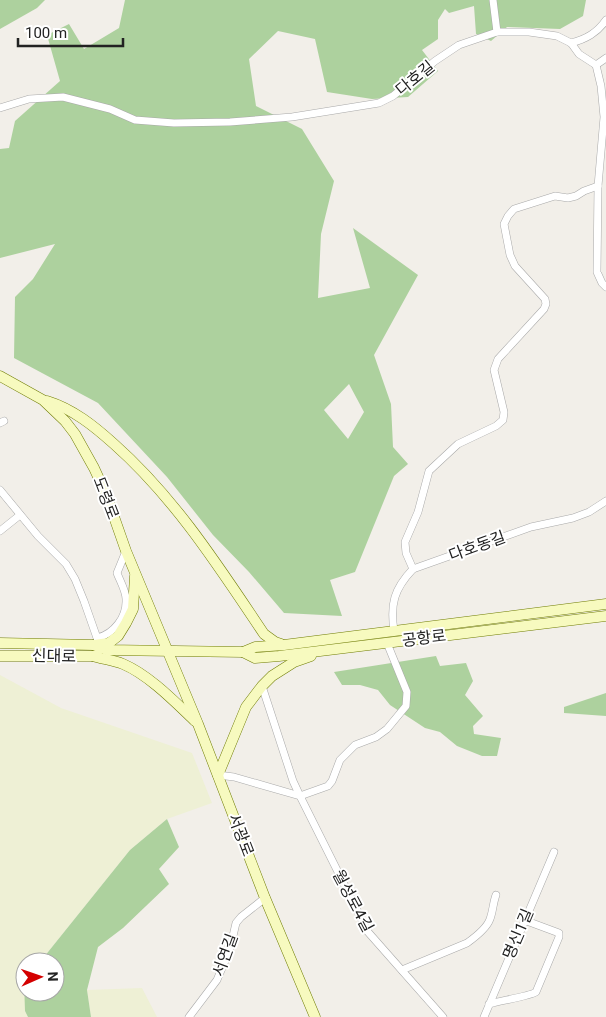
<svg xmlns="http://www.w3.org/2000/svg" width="606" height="1017" viewBox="0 0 606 1017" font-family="Roboto,'Noto Sans KR',sans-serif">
<rect width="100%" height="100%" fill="#f2efe9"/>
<g fill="#eef0d5">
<polygon points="0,675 61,708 192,753 212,803 167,819 130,850 40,962 25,962 25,1011 28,1017 0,1017"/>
<polygon points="142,988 157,1017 91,1017 87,990"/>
</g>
<g fill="#add19e" fill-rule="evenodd">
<polygon points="0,0 45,0 37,8 0,29"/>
<path d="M 125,0 L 586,0 L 583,16 L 560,29 L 507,27 L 491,41 L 476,34 L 474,6 L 449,13 L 445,9 L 438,20 L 438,39 L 422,50 L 438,71 L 408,97 L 372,99 L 327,92 L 315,39 L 278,31 L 249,59 L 256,106 L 302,129 L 334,181 L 321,234 L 318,298 L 370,288 L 353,228 L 418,275 L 374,355 L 391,404 L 393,447 L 408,464 L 394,476 L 355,572 L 330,580 L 342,616 L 284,613 L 249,572 L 213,535 L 167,477 L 98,403 L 14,358 L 15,297 L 33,279 L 55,244 L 0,258 L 0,149 L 9,148 L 15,121 L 60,81 L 47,35 L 69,24 L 84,49 L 119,28 ZM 349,384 L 364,412 L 348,439 L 324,410 Z"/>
<polygon points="436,656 440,666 466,663 473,681 465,695 483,716 473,726 474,734 501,738 497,756 482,756 457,746 440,732 425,728 390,705 378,690 360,685 342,685 334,672"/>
<polygon points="606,693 606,716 564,713 564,707"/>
<polygon points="167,819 179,847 159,869 169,884 123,928 98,947 87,990 91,1017 28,1017 25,1011 24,981 25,980 25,992 55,992 55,962 40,962 130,850"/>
</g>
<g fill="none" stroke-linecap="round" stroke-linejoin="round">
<defs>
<g id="street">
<polyline points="493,0 497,32"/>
<path d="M 571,43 C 586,39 597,33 606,20"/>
<polyline points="596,65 606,58"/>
<polyline points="0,108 29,99 63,97 110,109 135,120 174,123 230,122 292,117 379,103 393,96 435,61 459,45 497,32 529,32 557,36 571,43 579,54 596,65 601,86 604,117 598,186 597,272 602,283 606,287"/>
<polyline points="0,423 4,421"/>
<path d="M 0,490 L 38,536 L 66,564 L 75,579 L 84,601 L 97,638 C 114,634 127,617 126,599 C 126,591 120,581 117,573 L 126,551"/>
<polyline points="0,531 20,515"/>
<polyline points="413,569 406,553 405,542 418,512 429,471 458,444 496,426 503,420 504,412 494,370 498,359 544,309 546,304 545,299 515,266 510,255 504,224 508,216 514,209 555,196 568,198 576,196 584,191 598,186"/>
<path d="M 394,631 C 390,604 394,589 413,569 L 531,527 L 573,518 L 589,512 L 606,501"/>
<polyline points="262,686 293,781 300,796 328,786 332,781 340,760 355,745 376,737 387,729 406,706 407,692 387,643"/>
<polyline points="218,775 234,777 300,796 368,932 443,1017"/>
<path d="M 402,970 L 467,943 C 474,938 487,928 490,919 C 493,911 493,903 496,895"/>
<path d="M 489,1004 C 498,1001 531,996 536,992 L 559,937 L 559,933 L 524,920"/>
<polyline points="189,1017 217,980 230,949 236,923 241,917 265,898"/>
<polyline points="484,1017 554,852"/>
</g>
<g id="secondary">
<polyline points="0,376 43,400 65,421 75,434 94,468 106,494 126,551 198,724 265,898 315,1017"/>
<path d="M 47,401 C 73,409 94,426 114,444 C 175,498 219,567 264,634 L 275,642 L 281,644"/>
<polyline points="0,643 94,645 107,650 243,652 255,647 284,645 606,604"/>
<polyline points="94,645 109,643 118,636 126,623 133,609 135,576"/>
<polyline points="243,652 255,658 279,656 606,616"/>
<polyline points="0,656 93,656 97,655"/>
<path d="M 93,656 C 102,659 113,660 123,664 C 149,675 175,702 195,721"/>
<polyline points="218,775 246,707 262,686 272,676 294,662 311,656"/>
</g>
</defs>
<use href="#street" stroke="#a9a9a9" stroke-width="8"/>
<use href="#secondary" stroke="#707d05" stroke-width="11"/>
<use href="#street" stroke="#fff" stroke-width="7"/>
<use href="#secondary" stroke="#f7fabf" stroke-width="10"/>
</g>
<g text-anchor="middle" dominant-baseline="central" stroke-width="4" stroke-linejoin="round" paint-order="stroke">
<g font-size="16" fill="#222" stroke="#fff">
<text transform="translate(415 78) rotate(-39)">다호길</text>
<text transform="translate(106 498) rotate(69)">도령로</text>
<text transform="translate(477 546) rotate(-20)">다호동길</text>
<text transform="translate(424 638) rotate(-7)">공항로</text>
<text transform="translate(54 656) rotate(1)">신대로</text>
<text transform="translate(241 835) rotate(69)">서광로</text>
<text transform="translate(353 901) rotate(62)">월성로4길</text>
<text transform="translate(518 934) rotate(-67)">명신1길</text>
<text transform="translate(225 955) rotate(-70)">서연길</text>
</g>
</g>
<g transform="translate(40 977) rotate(88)"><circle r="24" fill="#ffffff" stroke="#a7a7a7"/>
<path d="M0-4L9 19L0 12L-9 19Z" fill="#d40000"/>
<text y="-8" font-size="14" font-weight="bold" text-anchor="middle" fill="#222222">N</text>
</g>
<path d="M18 38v8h105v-8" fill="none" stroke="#222222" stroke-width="2.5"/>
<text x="25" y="38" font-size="15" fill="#222222" stroke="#ffffff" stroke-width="4" paint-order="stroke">100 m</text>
</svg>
